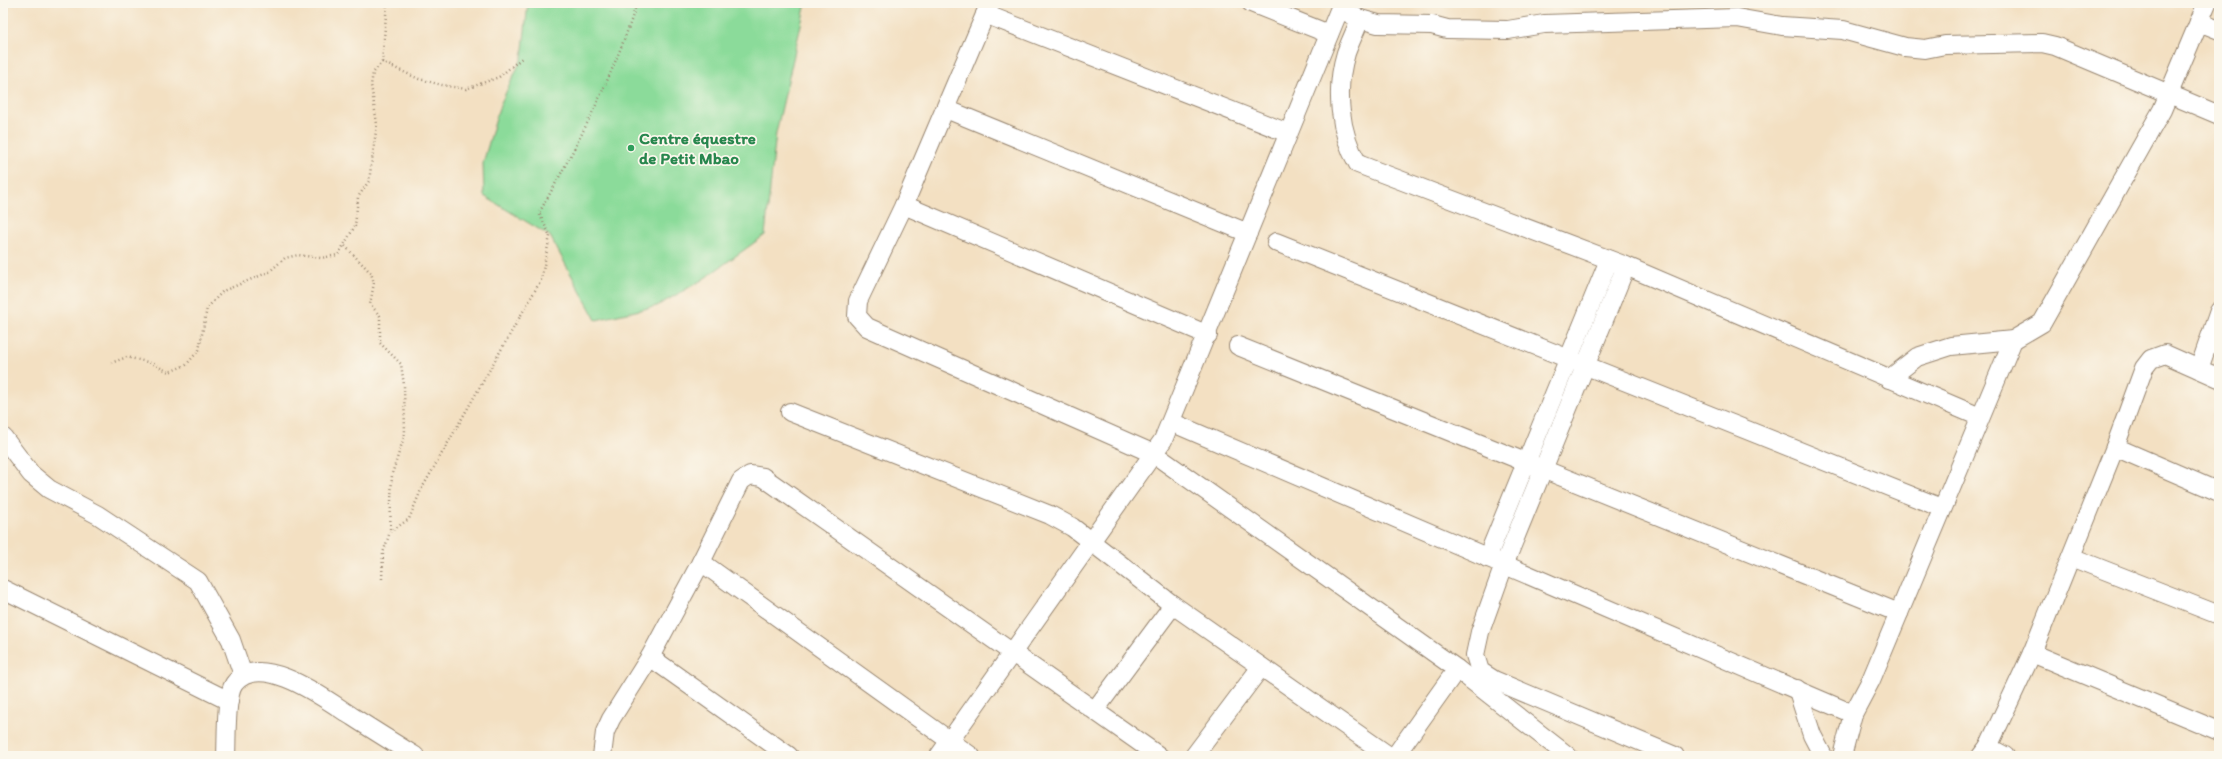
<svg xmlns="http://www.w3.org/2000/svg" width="2222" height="759" viewBox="0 0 2222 759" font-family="Itim,sans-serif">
<rect width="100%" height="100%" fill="#fbf7ec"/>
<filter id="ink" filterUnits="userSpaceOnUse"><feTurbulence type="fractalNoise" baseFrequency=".025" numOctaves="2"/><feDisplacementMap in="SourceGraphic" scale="8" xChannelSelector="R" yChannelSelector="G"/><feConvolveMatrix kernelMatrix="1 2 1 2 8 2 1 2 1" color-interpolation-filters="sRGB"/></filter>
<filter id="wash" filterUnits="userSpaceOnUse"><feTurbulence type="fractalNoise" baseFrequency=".012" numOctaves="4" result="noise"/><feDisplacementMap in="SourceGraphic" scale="16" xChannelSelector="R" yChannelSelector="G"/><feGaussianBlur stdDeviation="0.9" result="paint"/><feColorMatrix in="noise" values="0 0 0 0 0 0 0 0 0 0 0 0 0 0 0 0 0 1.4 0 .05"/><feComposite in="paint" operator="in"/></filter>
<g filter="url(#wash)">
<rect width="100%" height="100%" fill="#f3e0c2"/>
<polygon fill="#8bdb9a" stroke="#63825c" points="528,3 806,3 776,133 765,235 702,280 657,306 596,320 550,236 484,196 483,163 500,105 522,58"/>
</g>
<g filter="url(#ink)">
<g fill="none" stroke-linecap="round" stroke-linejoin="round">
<defs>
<g id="minor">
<polyline points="990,3 904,205 858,301 857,316 867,327 1154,454 1457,669 1568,756"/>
<polyline points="1251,3 1329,34"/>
<polyline points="1340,9 1360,19 1378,24 1432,25 1447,29 1508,30 1544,24 1737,18 1782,26 1843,30 1905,47 1925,49 1945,45 2042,43 2055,46 2219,115"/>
<polyline points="985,14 1288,133"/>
<path d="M 1360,19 C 1356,30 1350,42 1346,53 C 1335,89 1339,132 1358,164 L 1626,266 L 1980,417"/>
<polyline points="2199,22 2219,30"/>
<polyline points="946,109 1248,233"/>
<polyline points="904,205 1208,335"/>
<polyline points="1276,242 1942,508"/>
<polyline points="1626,266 1504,565 1480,632 1475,655 1480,671 1494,680 1675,756"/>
<polyline points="1238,346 1899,613"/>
<polyline points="2199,369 2219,311"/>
<polyline points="1889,379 1917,357 1951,346 2013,340 2042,323 2162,110 2207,3"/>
<polyline points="790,412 1050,515 1072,527 1173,605 1389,756"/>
<polyline points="1171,422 1853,714"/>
<polyline points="3,437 31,474 49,489 98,515 198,581 231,640 243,675"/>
<polyline points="2115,447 2219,492"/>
<polyline points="2071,557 2219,615"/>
<polyline points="1487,558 1609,260"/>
<polyline points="701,562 971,756"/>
<polyline points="3,589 229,701"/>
<polyline points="2032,653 2219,731"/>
<polyline points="650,657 789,756"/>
<polyline points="1797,689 1812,735 1823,756"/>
<polyline points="1095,710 1173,605"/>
<polyline points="1988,747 2032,653 2115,447 2144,368 2151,359 2165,354 2219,378"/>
<path d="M 226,756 C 227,739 225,697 234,684 C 260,649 328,701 353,717 C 373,730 394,743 415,756"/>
<polyline points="602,756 605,732 611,719 650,657 701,562 741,481 750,475 763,477 1159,756"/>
<polyline points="939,756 1163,440 1342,3"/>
<polyline points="1194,756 1261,667"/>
<polyline points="1395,756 1457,669"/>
<polyline points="1842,756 1853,714 1871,680 2013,340"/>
<polyline points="1981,756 1988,747 2005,756"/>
</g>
</defs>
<use href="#minor" stroke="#978570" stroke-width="20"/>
<g stroke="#978570" stroke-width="2.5" stroke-dasharray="1 3" stroke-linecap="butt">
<polyline points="382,62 419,79 442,85 466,89 499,77 522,58"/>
<polyline points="345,246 371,273 374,283 370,304 380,316 380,343 401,364 404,385 405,434 392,474 390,531"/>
<polyline points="111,363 127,357 151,363 169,372 186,365 199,350 207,308 223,291 269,272 285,258 298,255 321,258 338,255 355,226 358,197 369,181 377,124 371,85 373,73 382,62 387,3"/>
<path d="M 382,579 L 383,553 L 390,532 L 409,519 L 421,490 L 541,280 L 550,236 L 539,213 C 577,146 613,77 637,3"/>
</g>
<use href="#minor" stroke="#fff" stroke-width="18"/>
</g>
</g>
<circle fill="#2e9e5b" stroke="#fbf7ec" stroke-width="1.5" cx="631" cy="148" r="4"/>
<g text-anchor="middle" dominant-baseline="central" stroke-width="3.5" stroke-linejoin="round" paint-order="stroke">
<g font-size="17" font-weight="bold" fill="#27864d" stroke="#fbf7ec" text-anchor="start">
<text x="639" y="138">Centre équestre<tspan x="639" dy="20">de Petit Mbao</tspan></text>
</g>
</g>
<rect width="2222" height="759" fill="none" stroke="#fbf7ec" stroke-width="16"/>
</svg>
